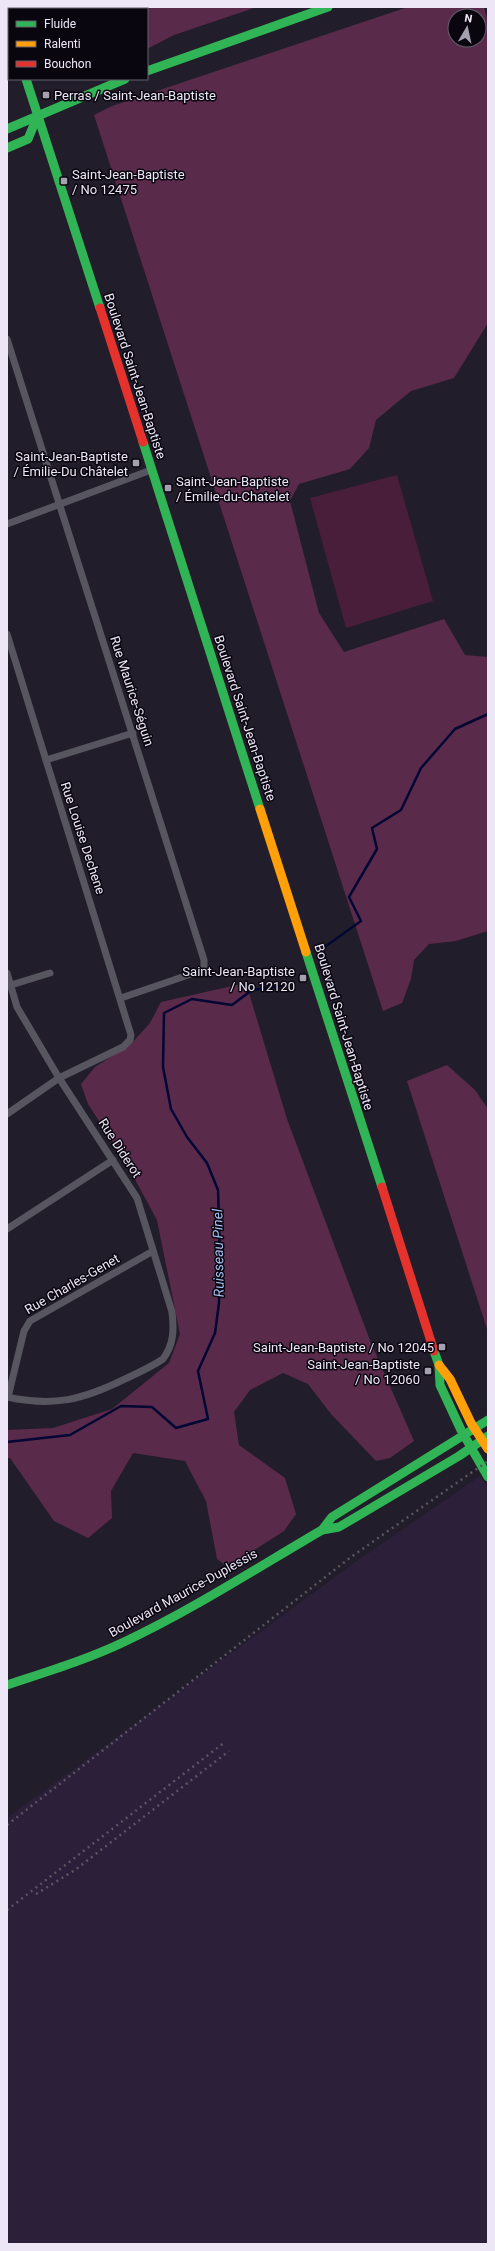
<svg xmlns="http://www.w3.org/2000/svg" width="495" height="2251" viewBox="0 0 495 2251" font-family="Roboto,sans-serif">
<rect width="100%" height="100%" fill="#221d2a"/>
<polygon fill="#2b1f3a" points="480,1476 488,1488 488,2244 7,2244 7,1818 354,1563"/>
<polygon fill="#491e3b" points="397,475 433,601 346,628 310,498"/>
<g fill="#5a2a4b" fill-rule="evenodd">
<polygon points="58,7 257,7 174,35 147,49 147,9 58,9"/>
<path d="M 408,7 L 484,7 L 488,22 L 488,323 L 454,378 L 411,391 L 376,420 L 369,448 L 350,469 L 299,484 L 290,501 L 319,613 L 344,652 L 444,619 L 465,655 L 488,657 L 488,931 L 456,941 L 429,944 L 414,960 L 411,979 L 402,1003 L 383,1011 L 94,115 L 112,106 ZM 455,16 L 479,16 L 479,40 L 455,40 Z"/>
<polygon points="246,983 287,1119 371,1343 414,1441 390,1458 376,1461 331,1414 308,1384 283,1373 250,1390 234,1412 239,1445 285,1478 296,1514 284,1531 228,1567 217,1559 206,1501 185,1461 133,1453 111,1491 112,1518 88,1538 54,1521 10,1458 7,1458 7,1430 53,1428 112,1409 169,1363 180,1334 157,1220 125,1161 88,1104 81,1084 95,1067 131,1044 150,1023 161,1002"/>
<polygon points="447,1065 475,1090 488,1109 488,1332 407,1081"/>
</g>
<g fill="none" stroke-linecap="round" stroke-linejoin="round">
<g stroke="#030733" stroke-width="2.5">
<polyline points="319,951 361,921 349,897 377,849 372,828 401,810 421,768 455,729 488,714"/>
<polyline points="7,1442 70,1435 121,1406 152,1407 176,1428 208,1419 198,1371 215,1333 219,1303 220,1257 218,1190 207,1163 187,1137 171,1109 163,1067 164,1013 192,999 232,1005 252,990 290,985"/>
</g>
<g stroke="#575660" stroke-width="7">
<polyline points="7,339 204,960 204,967 200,971 121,998"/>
<polyline points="7,524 151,470"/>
<polyline points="7,634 131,1035 130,1040 123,1047 59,1078 7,1114"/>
<polyline points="46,760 133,733"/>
<path d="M 7,973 L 17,1007 L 59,1078 L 137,1198 L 172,1312 C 174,1330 174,1344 163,1359 C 151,1367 138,1373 125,1379 C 82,1400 54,1407 7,1397"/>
<polyline points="11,985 50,973"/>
<polyline points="7,1229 113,1160"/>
<polyline points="8,1397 24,1331 30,1321 153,1251"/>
</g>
<g stroke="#30b455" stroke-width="9">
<polyline points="7,25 9,29"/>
<polyline points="147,71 328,7"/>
<polyline points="26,79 100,308"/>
<polyline points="7,129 125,79"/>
<polyline points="7,148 28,139 38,115"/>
<polyline points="143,442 260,809"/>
<polyline points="306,952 382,1187"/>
<polyline points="434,1351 439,1365 440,1385 461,1430 488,1477"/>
<polyline points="322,1530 332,1517 488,1420"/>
<path d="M 7,1685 C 46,1672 86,1660 124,1642 C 192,1610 257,1568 322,1530 L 339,1527 L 459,1456 L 488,1436"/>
</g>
<g stroke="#ff9f0a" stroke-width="9">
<polyline points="260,809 306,952"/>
<polyline points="439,1365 450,1379 471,1423 488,1449"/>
</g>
<g stroke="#e5322d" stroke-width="9">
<polyline points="100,308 143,442"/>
<polyline points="382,1187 434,1351"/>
</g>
<g stroke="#595661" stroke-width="2.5" stroke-dasharray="2 4" stroke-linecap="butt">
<polyline points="7,1825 351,1557 488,1461"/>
<polyline points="36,1894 75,1870 229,1751"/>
<polyline points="7,1910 225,1742"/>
</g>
</g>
<g fill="#a5a0af" stroke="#09060f" stroke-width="1.5">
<rect x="42" y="91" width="8" height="8" rx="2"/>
<rect x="60" y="177" width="8" height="8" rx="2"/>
<rect x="132" y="459" width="8" height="8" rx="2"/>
<rect x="164" y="484" width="8" height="8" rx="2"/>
<rect x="299" y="974" width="8" height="8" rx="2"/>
<rect x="438" y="1343" width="8" height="8" rx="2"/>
<rect x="424" y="1367" width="8" height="8" rx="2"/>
</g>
<g text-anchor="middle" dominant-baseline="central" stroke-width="3" stroke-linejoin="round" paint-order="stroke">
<g font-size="13" fill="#ece6f7" stroke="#09060f" text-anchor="end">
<text x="54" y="95" text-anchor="start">Perras / Saint-Jean-Baptiste</text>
<text x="72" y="174" text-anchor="start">Saint-Jean-Baptiste<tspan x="72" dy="15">/ No 12475</tspan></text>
<text x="128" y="456">Saint-Jean-Baptiste<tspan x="128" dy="15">/ Émilie-Du Châtelet</tspan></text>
<text x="176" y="481" text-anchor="start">Saint-Jean-Baptiste<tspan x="176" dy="15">/ Émilie-du-Chatelet</tspan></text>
<text x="295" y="971">Saint-Jean-Baptiste<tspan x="295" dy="15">/ No 12120</tspan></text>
<text x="434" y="1347">Saint-Jean-Baptiste / No 12045</text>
<text x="420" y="1364">Saint-Jean-Baptiste<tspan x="420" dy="15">/ No 12060</tspan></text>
</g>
<g font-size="13" fill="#ece6f7" stroke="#09060f">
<text transform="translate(135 376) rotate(72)">Boulevard Saint-Jean-Baptiste</text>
<text transform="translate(132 691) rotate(72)">Rue Maurice-Séguin</text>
<text transform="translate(245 718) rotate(72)">Boulevard Saint-Jean-Baptiste</text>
<text transform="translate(83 838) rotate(72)">Rue Louise Dechene</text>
<text transform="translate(344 1027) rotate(73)">Boulevard Saint-Jean-Baptiste</text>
<text transform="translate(120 1148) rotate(57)">Rue Diderot</text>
<text transform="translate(72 1284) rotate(-30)">Rue Charles-Genet</text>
<text transform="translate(183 1593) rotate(-29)">Boulevard Maurice-Duplessis</text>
</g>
<g font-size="14" font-style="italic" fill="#a5c0f0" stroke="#09060f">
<text transform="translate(218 1253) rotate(-91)">Ruisseau Pinel</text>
</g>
</g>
<rect width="495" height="2251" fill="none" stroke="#ece6f7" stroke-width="16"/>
<rect x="8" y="8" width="140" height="72" fill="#09060f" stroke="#64606c"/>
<rect x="16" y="21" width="20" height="6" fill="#30b455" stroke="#64606c"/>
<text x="44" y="28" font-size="12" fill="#ece6f7">Fluide</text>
<rect x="16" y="41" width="20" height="6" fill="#ff9f0a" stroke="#64606c"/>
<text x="44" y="48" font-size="12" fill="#ece6f7">Ralenti</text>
<rect x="16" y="61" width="20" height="6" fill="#e5322d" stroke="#64606c"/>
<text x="44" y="68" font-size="12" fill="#ece6f7">Bouchon</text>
<g transform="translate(467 28) rotate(9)"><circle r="19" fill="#09060f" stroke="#64606c"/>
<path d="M0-3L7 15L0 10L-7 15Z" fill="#a5a0af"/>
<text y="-6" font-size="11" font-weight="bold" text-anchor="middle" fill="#ece6f7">N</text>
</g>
</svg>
